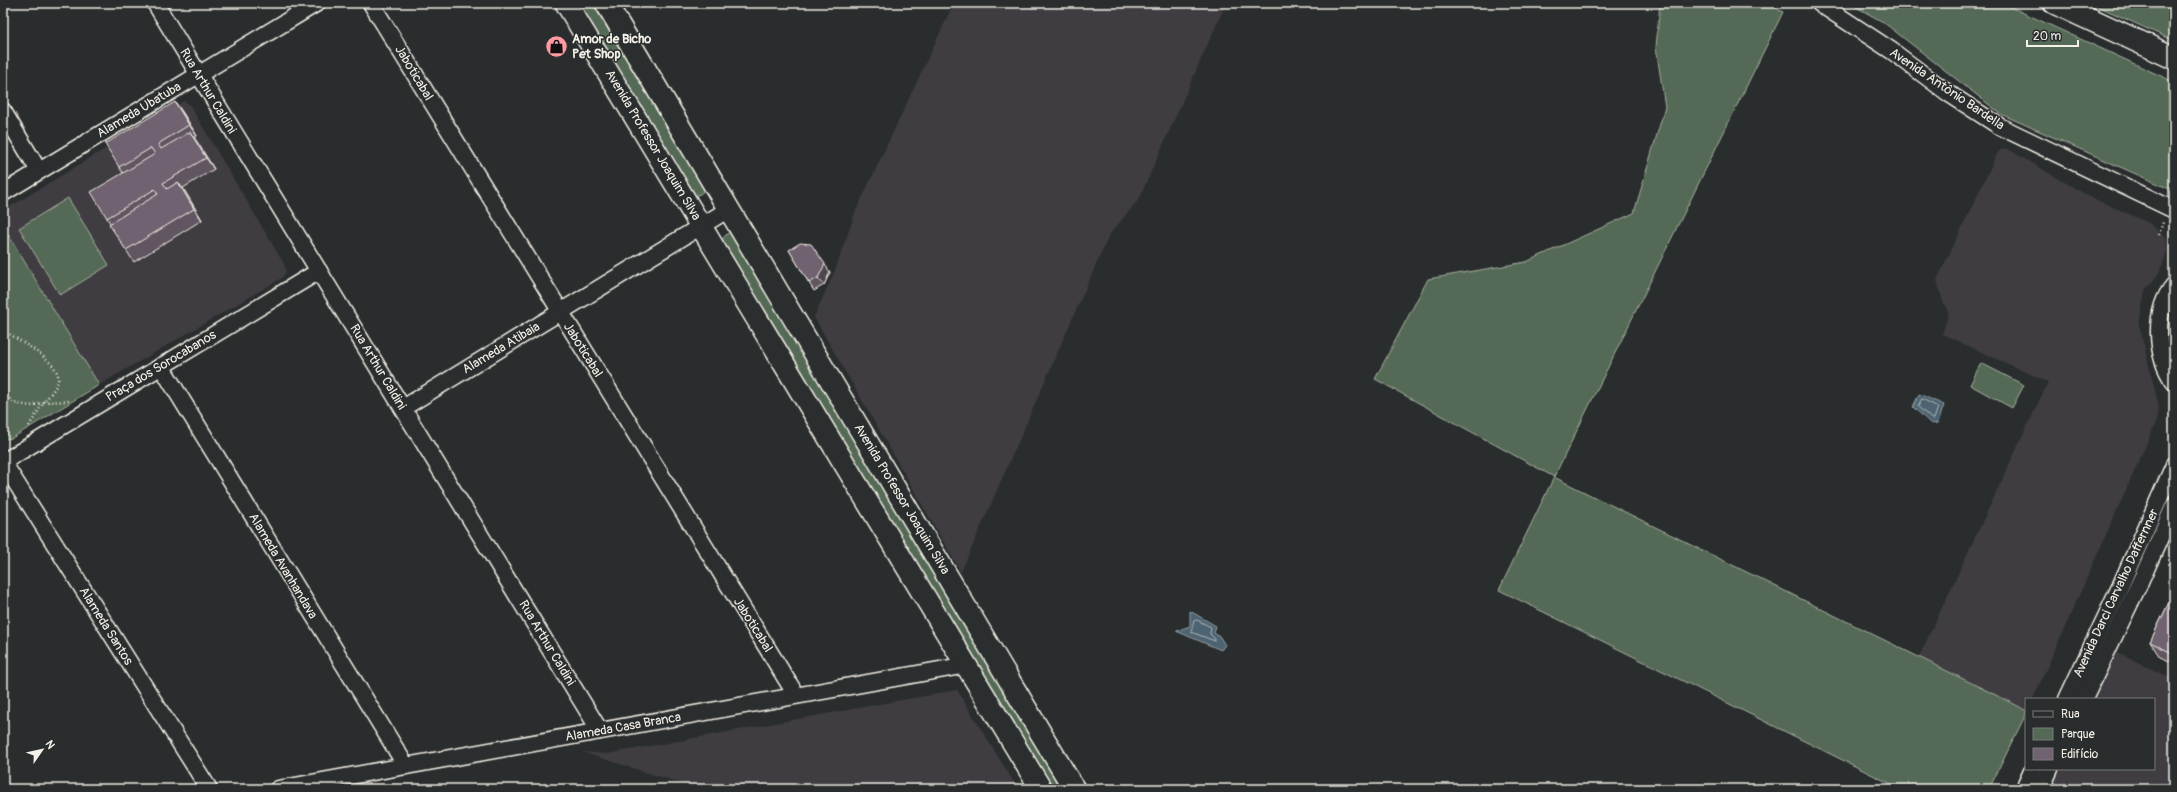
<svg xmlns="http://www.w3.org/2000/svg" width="2177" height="792" viewBox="0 0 2177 792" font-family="Pangolin,sans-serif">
<rect width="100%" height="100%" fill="#2a2d2e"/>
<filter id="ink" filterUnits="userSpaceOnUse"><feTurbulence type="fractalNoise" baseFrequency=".025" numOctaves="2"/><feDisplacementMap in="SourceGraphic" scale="8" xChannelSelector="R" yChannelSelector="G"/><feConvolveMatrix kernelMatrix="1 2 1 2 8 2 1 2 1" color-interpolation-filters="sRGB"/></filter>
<g filter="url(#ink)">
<g fill="#3f3d42">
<polygon points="954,3 1226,3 1139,199 1109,235 961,572 814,317 836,268 855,213"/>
<polygon points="184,101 189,104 284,264 286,271 282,278 99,385 3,226 3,211"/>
<polygon points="2006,148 2090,197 2149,223 2166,238 2167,251 2160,272 2145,290 2139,325 2159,407 2157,420 2033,699 2026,699 2026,710 1919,657 2048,382 1942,334 1949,313 1943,302 1937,280 1995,158 1999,151"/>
<polygon points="2117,652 2174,680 2174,789 2051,789 2061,769 2154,769 2154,699 2094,699"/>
<polygon points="957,690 1018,789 699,789 582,752 607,754"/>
</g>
<g fill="#556a56" stroke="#a4ae9f">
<polygon points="578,3 592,3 702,183 704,191 700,194 694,196"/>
<polygon points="1660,3 1766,3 1783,12 1554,477 2026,710 2026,714 1989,789 1901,789 1499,590 1554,477 1375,379 1428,279 1526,262 1634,213 1665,107 1656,47"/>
<polygon points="1849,3 2002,3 2174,82 2174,191 2001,114 1883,22"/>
<polygon points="2091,3 2174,3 2174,41"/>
<polygon points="68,198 109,265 60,295 19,228"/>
<polygon points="3,226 99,385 12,438 7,439 3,436"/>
<polygon points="729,232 738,238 1063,789 1051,789 721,243 724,237"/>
<polygon points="1981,363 2024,385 2012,408 1970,385"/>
</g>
<g fill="#4e6472" stroke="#909ca1">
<polygon points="1919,394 1944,405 1938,423 1931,424 1913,407"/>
<polygon points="1190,611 1216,626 1214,633 1220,637 1225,645 1221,650 1176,631 1190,626"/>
</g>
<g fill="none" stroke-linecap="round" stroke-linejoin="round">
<g stroke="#b2b9b9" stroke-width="1">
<polygon points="1922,399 1938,407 1934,419 1932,419 1918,407"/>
<polygon points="1197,620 1211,627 1210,634 1215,639 1215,641 1191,632 1194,621"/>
</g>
<defs>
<g id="minor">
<polyline points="155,3 600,731"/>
<polyline points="371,3 796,695"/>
<polyline points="1819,3 1892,51 1948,93 1999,126 2174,210"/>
<polyline points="3,111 39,171"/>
<polyline points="3,193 317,3"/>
<path d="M 2174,285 C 2153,310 2155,356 2174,382"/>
<polyline points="161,366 406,766"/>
<polyline points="403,408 729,209"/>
<polyline points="3,462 209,789"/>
<polyline points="3,462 319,271"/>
<polyline points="2067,699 2119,589 2174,465"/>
<polyline points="2084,699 2143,576 2174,506"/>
<polyline points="278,789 967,665"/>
<polyline points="2024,789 2033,769"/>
<polyline points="2041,789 2050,769"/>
</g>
<g id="major">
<polyline points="566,3 1041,789"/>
<polyline points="606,3 1074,789"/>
</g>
<polyline id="highway" points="2055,3 2174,58"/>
</defs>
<use href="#minor" stroke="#f4f1e8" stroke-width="19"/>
<use href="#major" stroke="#f4f1e8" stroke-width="24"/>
<use href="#highway" stroke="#f4f1e8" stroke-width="25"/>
<g stroke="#f4f1e8" stroke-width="2.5" stroke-dasharray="1 3" stroke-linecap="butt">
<polyline points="2159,235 2163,222"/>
<path d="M 3,330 C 16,339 63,363 58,381 C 56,388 49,396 44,402 L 31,406 L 13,403 L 6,394 L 3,367"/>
<polyline points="29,426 44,402 71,401"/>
</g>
<use href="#minor" stroke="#2a2d2e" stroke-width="16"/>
<use href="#major" stroke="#2a2d2e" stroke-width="21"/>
<use href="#highway" stroke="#2a2d2e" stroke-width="22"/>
</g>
<g fill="#605460" stroke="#f4f1e8">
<polygon points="175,102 183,113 197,136 194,138 214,169 183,188 202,220 134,262 126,250 110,223 107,218 123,173 119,167"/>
<polygon points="789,250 830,272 824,285 814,291 809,283"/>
<polygon points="2174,592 2174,663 2160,657 2150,642"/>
</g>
<g fill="#4e454e" stroke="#f4f1e8">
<polygon points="175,102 183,113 197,136 189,125"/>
<polygon points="190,132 198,143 214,169 206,158"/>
<polygon points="178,182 186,193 202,220 194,209"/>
<polygon points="816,252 830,272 824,285 818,278"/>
</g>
<g fill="#706270" stroke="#f4f1e8">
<polygon points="175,102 189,125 158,144 161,149 190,132 206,158 163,183 167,189 178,182 194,209 126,250 109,224 158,194 155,189 107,218 91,192 155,154 151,148 119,167 105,144"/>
<polygon points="800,243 811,244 825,264 818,278 809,283 789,250"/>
<polygon points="2174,592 2174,654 2150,642"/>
</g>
</g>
<defs>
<symbol id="shop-disc" viewBox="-11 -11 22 22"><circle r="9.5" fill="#ff9aa2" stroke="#2a2d2e"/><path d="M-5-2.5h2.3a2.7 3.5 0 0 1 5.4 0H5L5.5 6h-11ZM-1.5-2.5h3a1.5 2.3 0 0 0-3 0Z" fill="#111"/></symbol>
</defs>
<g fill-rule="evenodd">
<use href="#shop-disc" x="544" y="34" width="25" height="25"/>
</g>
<g text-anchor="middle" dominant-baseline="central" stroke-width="3" stroke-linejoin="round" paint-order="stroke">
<g font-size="13" font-weight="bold" fill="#f4f1e8" stroke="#2a2d2e" text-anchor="start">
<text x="572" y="39">Amor de Bicho<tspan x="572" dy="15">Pet Shop</tspan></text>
</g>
<g font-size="13" fill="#f4f1e8" stroke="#2a2d2e">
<text transform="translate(414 73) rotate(59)">Jaboticabal</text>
<text transform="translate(1947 89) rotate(34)">Avenida Antônio Bardella</text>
<text transform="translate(208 91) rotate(59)">Rua Arthur Caldini</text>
<text transform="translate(139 110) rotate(-31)">Alameda Ubatuba</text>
<text transform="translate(653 145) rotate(59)">Avenida Professor Joaquim Silva</text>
<text transform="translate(501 348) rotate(-31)">Alameda Atibaia</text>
<text transform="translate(583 350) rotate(58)">Jaboticabal</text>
<text transform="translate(161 366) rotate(-31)">Praça dos Sorocabanos</text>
<text transform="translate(378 367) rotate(59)">Rua Arthur Caldini</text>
<text transform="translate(902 499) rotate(59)">Avenida Professor Joaquim Silva</text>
<text transform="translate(283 566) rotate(59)">Alameda Avanhandava</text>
<text transform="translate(2116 593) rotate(-65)">Avenida Darci Carvalho Daffernner</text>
<text transform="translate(753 625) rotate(58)">Jaboticabal</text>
<text transform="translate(106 626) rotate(58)">Alameda Santos</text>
<text transform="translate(547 643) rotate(59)">Rua Arthur Caldini</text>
<text transform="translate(623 727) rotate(-10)">Alameda Casa Branca</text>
</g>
</g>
<rect width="2177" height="792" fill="none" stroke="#2a2d2e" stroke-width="16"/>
<rect x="8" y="8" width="2161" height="776" fill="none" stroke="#f4f1e8" stroke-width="1.5" filter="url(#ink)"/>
<rect x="2025" y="698" width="130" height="72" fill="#2a2d2e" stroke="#7b7b78"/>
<rect x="2033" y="711" width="20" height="6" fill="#2a2d2e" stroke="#7b7b78"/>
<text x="2061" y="718" font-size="12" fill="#f4f1e8">Rua</text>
<rect x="2033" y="728" width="20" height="12" fill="#556a56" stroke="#7b7b78"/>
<text x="2061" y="738" font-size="12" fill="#f4f1e8">Parque</text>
<rect x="2033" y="748" width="20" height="12" fill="#706270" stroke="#7b7b78"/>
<text x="2061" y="758" font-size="12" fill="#f4f1e8">Edifício</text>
<g transform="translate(42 750) rotate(56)" stroke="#2a2d2e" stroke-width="3" paint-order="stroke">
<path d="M0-3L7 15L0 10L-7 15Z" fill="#f4f1e8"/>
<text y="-6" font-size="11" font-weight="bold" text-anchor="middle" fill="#f4f1e8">N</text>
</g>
<path d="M2027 40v6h51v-6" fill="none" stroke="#f4f1e8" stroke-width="2"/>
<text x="2033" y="40" font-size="12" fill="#f4f1e8" stroke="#2a2d2e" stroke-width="3" paint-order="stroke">20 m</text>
</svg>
